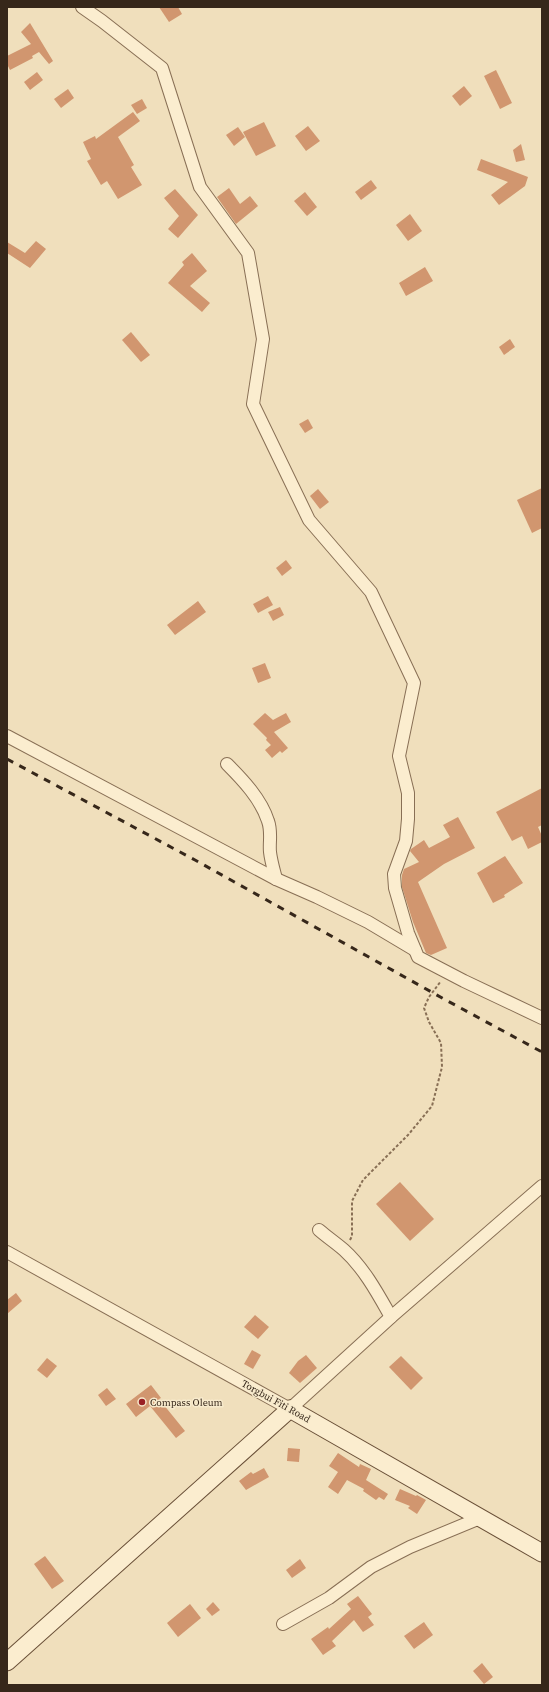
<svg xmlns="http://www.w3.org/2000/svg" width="549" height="1692" viewBox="0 0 549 1692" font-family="'Source Serif 4',serif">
<rect width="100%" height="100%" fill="#f0dfbc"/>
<g fill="#d1966f">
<polygon points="159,7 178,7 182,14 169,22"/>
<polygon points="30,23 53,61 49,64 39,52 32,56 33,58 10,70 7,64 7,56 31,44 21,32"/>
<polygon points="496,70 512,103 500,109 484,76"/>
<polygon points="37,72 43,80 30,90 24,82"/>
<polygon points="464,86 472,96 460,106 452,96"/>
<polygon points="68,89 74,98 61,108 54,99"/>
<polygon points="142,99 147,108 137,114 131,105"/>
<polygon points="133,112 140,121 118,137 134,165 131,167 142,185 118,199 107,181 101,185 87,161 91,159 83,142 95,136 96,139"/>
<polygon points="264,122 276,146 256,156 243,132"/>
<polygon points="308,126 320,141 306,151 295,136"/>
<polygon points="238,127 245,137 234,146 226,135"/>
<polygon points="521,144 525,160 516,162 513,150"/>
<polygon points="481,159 528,177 525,186 499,205 491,195 508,182 477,170"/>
<polygon points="371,180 377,188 361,200 355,192"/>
<polygon points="229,188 240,204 250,196 258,206 236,224 217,197"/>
<polygon points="175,189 198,215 178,238 168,229 179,216 164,198"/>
<polygon points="305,192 317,207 307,216 294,201"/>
<polygon points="410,214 422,231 408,241 396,225"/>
<polygon points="36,241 46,249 30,268 7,253 7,242 25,253"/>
<polygon points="192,253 207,271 190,286 210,303 202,312 168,283 184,265 182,262"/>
<polygon points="425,267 433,281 406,296 399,283"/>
<polygon points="131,332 150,355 141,362 122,340"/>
<polygon points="510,339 515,347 504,355 499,347"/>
<polygon points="308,419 313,428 305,433 299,424"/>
<polygon points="542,488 542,528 532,533 517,500"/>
<polygon points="318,489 329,502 320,509 310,496"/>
<polygon points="286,560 292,568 282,576 276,568"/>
<polygon points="268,596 273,605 258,613 253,604"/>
<polygon points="198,601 206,612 175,635 167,625"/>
<polygon points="280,607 284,615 273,621 268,612"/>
<polygon points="265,663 271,678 258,683 252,668"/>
<polygon points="265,713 273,720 286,713 291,722 274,732 288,748 282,753 280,751 272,758 265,750 271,745 266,740 267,738 253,724"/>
<polygon points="542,788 542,825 538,827 542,836 542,842 528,849 522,836 512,841 496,812"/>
<polygon points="458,817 475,848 444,864 418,882 447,948 431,955 426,953 413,922 402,887 402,875 404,869 419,862 410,851 411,849 424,840 429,848 450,837 443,825"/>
<polygon points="505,856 523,883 504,895 505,897 493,903 477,873"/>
<polygon points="400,1182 434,1219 410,1241 376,1204"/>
<polygon points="16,1293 22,1301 7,1314 7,1300"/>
<polygon points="255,1315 269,1327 258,1339 244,1327"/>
<polygon points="252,1350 261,1355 253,1369 244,1364"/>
<polygon points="306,1355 317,1368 300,1383 289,1373 298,1361"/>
<polygon points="401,1356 423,1378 411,1390 389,1367"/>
<polygon points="47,1358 57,1366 47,1378 37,1370"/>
<polygon points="151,1385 161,1398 159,1399 185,1431 176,1438 150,1406 136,1417 126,1404"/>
<polygon points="107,1388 116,1399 106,1406 98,1395"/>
<polygon points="288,1448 300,1449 299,1462 287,1461"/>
<polygon points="338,1453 359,1467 360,1464 371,1469 366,1480 388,1494 384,1500 379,1497 376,1500 363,1491 364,1489 347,1480 338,1494 328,1487 338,1472 329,1466"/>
<polygon points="264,1468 269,1477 246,1490 239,1481 251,1472 253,1474"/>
<polygon points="400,1489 416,1496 417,1495 426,1500 417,1514 408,1508 410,1506 395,1500"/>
<polygon points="45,1556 64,1581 52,1589 34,1564"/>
<polygon points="300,1559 306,1568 292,1578 286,1570"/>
<polygon points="358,1596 372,1614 368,1617 374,1625 363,1632 354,1620 332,1641 336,1646 323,1655 311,1639 328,1627 329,1629 351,1609 347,1604"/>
<polygon points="213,1602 220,1610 212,1616 206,1609"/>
<polygon points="190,1604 201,1618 178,1637 167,1623"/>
<polygon points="424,1622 433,1635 414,1649 404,1636"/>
<polygon points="482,1663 493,1677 484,1684 473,1671"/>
</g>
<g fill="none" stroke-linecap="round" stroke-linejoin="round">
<defs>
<g id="street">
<polyline points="82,7 102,21 162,68 200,187 248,253 263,339 253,404 309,520 371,592 414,683 399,756 408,793 408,819 406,841 394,874 395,888 408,933 418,957 464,981 542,1018"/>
<polyline points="7,736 276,879 317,897 368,922 415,950"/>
<path d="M 227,764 C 243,780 261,799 268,821 C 272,832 269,842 270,852 C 271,861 274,871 276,879"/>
<path d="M 319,1230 C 327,1237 336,1243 344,1250 C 364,1268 378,1294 391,1317"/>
<polyline points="7,1252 290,1409 391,1317 542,1186"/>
<polyline points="283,1624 329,1598 371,1567 410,1547 480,1518"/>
</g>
<polyline id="secondary" points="7,1662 290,1409 542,1553"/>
</defs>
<use href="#street" stroke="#886f55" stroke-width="14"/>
<use href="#secondary" stroke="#6a5038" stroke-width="19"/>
<polyline stroke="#886f55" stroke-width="2" stroke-dasharray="3 2" stroke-linecap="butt" points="350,1240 352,1236 352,1201 363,1180 408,1135 432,1106 442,1067 441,1043 429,1022 424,1008 429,997 441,981"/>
<use href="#street" stroke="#fbedcf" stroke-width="12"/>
<use href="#secondary" stroke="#fbedcf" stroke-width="17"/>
<polyline stroke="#36271a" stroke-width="3" stroke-dasharray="7 7" stroke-linecap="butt" points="7,759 195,860 444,999 542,1052"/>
</g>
<circle fill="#9a2124" stroke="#f7eacc" stroke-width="1.5" cx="142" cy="1402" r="4"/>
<g text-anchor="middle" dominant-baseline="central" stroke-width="3" stroke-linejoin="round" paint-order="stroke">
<g font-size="10" fill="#36271a" stroke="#f7eacc">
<text transform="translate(276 1401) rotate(29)">Torgbui Fiti Road</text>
</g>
<g font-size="10" fill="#36271a" stroke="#f7eacc" text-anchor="start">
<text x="150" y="1402">Compass Oleum</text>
</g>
</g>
<rect width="549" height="1692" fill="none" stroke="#36271a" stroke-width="16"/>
</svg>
